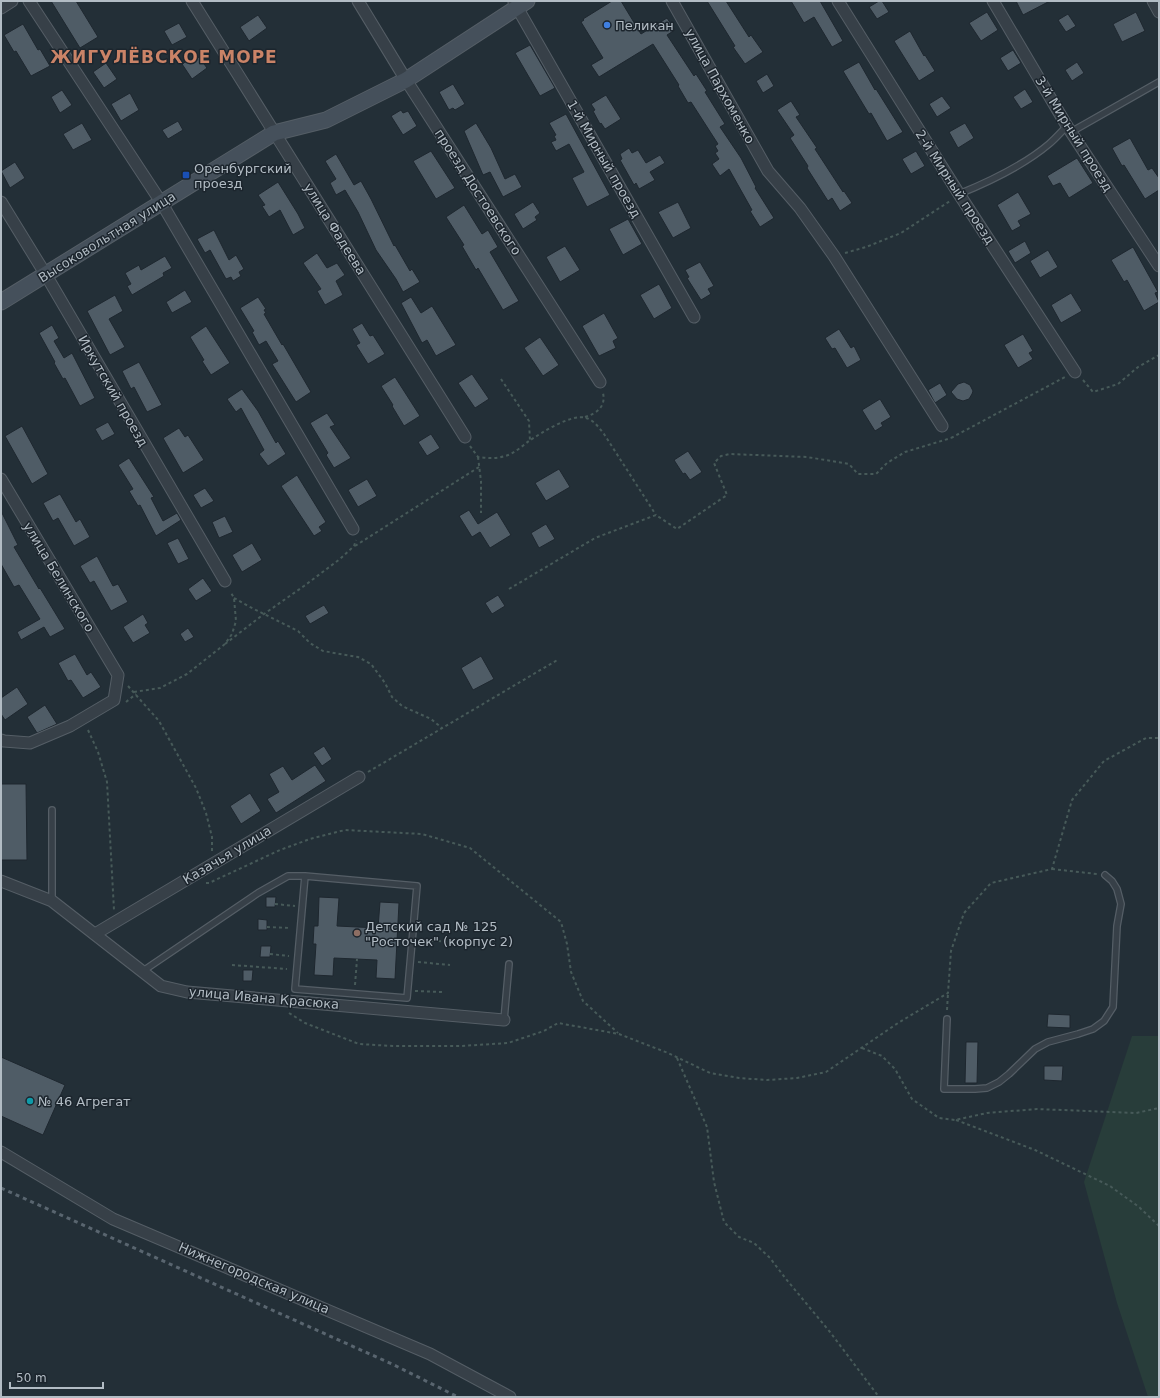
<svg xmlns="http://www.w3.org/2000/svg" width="1160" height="1398" viewBox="0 0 1160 1398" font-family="'DejaVu Sans',sans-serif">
<rect width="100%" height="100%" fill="#232f37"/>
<polygon fill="#283d3a" points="1132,1036 1159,1036 1159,1397 1148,1397 1117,1303 1084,1182"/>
<g fill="#4f5c66" stroke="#1e272f">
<polygon points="51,1 76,1 98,37 80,48"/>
<polygon points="612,1 621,1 641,34 667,18 675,30 667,35 694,76 696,74 707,91 705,92 725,124 720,127 741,158 756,187 755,188 774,218 760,227 750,211 752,210 729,169 720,176 712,164 719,159 715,153 718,151 715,146 718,144 691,102 688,103 678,86 679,85 653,44 599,77 591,65 603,58 581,22 584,20 583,19"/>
<polygon points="707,1 726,1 749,37 751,35 763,52 745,64 733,47 735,46"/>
<polygon points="791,1 820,1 843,41 832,47 814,17 804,23"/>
<polygon points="879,1 882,1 889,12 877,19 869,7"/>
<polygon points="1016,1 1050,1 1023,15"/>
<polygon points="987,12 998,30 981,41 969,23"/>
<polygon points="1136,12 1145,31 1122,42 1113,24"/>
<polygon points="1068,14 1076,26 1066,32 1058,20"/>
<polygon points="258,15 267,28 249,41 240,27"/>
<polygon points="179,23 187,37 172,45 164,31"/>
<polygon points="23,24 38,50 40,49 50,66 31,76 16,51 14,52 4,35"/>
<polygon points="910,31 924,56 925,55 935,71 919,81 894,41"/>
<polygon points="530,45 555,88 540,96 515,53"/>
<polygon points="1013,50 1021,63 1008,71 1000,58"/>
<polygon points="199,57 207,68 192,79 182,64 190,59 192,61"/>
<polygon points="859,62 875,90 876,89 903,132 887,141 871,113 869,114 843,71"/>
<polygon points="1077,62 1084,73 1072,81 1065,70"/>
<polygon points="106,63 117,79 104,88 93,72"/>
<polygon points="767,74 774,86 763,93 756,81"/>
<polygon points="453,84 465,104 455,110 453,108 449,110 439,92"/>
<polygon points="1025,89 1033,102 1021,109 1013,97"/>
<polygon points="62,90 72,105 60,113 51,97"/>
<polygon points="130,93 139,110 121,121 111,104"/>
<polygon points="606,95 621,119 605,129 601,123 600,124 593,111 595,110 591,104"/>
<polygon points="942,96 951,108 937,117 929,104"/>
<polygon points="791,101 800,115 796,117 817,148 815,149 843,192 844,191 852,203 840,211 832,198 828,201 807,168 808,166 790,138 794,135 777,110"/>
<polygon points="401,110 403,113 408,111 417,126 403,135 391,116"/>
<polygon points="566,114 610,195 587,207 572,178 584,172 583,170 569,144 556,151 551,142 556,140 554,136 556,135 549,123"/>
<polygon points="178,121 183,130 168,139 162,130"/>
<polygon points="82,123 92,140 73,150 63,134"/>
<polygon points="476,123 491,148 505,179 515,174 522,187 503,197 490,172 483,175 464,131"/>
<polygon points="965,123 974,138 958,148 949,132"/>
<polygon points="1130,138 1148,170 1152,168 1159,178 1159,190 1145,199 1124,165 1122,166 1112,148"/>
<polygon points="629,148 632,153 638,150 646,163 660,155 665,163 650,172 655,180 639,189 636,183 634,185 620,160 622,159 620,154"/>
<polygon points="431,151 455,188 436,199 413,161"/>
<polygon points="916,151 925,166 911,174 902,159"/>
<polygon points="336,154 354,185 361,181 371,199 394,246 395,245 410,271 412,269 420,282 403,292 396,279 376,250 358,212 345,190 336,195 330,183 336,179 325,161"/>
<polygon points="1077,158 1093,183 1069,198 1060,183 1053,186 1047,176"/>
<polygon points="15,162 25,178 10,188 1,171"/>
<polygon points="278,182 298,214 305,228 293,235 280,210 269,217 262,206 265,205 258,195"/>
<polygon points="1018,192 1031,214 1018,221 1021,226 1012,231 997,205"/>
<polygon points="533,202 540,213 535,217 537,220 523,229 514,214"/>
<polygon points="678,202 691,228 673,238 658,212"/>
<polygon points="464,205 482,234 488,230 498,247 490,252 519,301 503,310 478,268 476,270 462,246 464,245 446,217"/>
<polygon points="628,219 642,244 623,255 609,229"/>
<polygon points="214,230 229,260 236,255 244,269 239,272 241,276 233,281 231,277 226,279 210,250 205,253 197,239"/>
<polygon points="1025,241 1031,253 1015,263 1008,251"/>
<polygon points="565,246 580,270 560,282 546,257"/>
<polygon points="1133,247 1158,292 1155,293 1159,302 1144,311 1127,280 1124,282 1111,260"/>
<polygon points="1048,250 1058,267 1040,278 1030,261"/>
<polygon points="317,253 327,268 337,263 345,275 336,281 343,295 325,305 317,291 321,289 303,263"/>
<polygon points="165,256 172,268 163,273 164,276 132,295 127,286 131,284 125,273 139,265 141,270"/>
<polygon points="700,262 714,286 708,289 711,294 701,300 687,278 689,277 685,270"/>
<polygon points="659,284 672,308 654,319 640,295"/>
<polygon points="185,290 192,302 172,313 166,302"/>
<polygon points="1071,293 1082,311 1061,323 1051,305"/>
<polygon points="115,295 123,311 109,319 125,347 110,355 87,311"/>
<polygon points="258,297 266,309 264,310 266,313 264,314 282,345 283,344 311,392 296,402 272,364 278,361 266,341 259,345 252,332 254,331 240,308"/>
<polygon points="411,297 421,313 432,306 456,345 436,356 427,340 422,343 401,303"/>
<polygon points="604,313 618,338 613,341 616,348 599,356 582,326"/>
<polygon points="362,323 370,336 373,335 385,354 368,364 356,345 360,343 352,329"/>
<polygon points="52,325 59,338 54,341 64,358 72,353 95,398 80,406 65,378 63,379 54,363 55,362 39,333"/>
<polygon points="206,326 230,363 211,375 202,361 204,360 190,337"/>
<polygon points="839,329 851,348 854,346 861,360 847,368 835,348 832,349 825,338"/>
<polygon points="1023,334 1033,351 1029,353 1033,359 1018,368 1004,345"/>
<polygon points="540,337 559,365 543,376 524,348"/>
<polygon points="139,362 162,405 147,412 134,387 131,389 122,371"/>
<polygon points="472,374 489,399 475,408 458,383"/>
<polygon points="395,377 420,416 404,426 392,406 393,405 381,386"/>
<polygon points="964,382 970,385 973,391 972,394 969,399 963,401 957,399 951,392 958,384"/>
<polygon points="940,383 947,395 935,403 928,390"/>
<polygon points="242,389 258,411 276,443 278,441 286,454 268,466 259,454 264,450 241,408 236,412 227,399"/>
<polygon points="880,399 891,417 881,423 883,426 875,431 862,410"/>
<polygon points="327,413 335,425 330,427 351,458 334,468 326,455 328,453 310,423"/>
<polygon points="108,422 115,434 102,441 95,429"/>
<polygon points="22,426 48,474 32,484 5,436"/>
<polygon points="179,428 185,437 188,435 204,460 183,473 163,438"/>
<polygon points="431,434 440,448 427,456 418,442"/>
<polygon points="688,451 702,472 690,480 685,473 683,474 674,460"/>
<polygon points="129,458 154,497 151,498 163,521 177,513 181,520 156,536 140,505 138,506 129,491 133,489 118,465"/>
<polygon points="559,469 570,487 546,501 535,483"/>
<polygon points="297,475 326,522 319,527 322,531 314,536 281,486"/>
<polygon points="367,479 377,496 358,507 348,490"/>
<polygon points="205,488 214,501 201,508 193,495"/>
<polygon points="60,494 76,522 80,519 90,537 74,546 58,518 53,521 43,503"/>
<polygon points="469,510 478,524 497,512 511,535 490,548 480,532 472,537 459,516"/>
<polygon points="1,511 18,545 14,547 39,589 40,588 65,629 50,637 44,627 21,640 17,632 40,619 19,585 14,587 1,564"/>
<polygon points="225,516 233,532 219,538 212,522"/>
<polygon points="546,524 555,539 539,548 531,533"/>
<polygon points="178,538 189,559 178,564 167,543"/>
<polygon points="252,543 262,560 242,572 232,555"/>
<polygon points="97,556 113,586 118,584 128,602 111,611 94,581 90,583 80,566"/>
<polygon points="203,578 212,591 196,601 188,589"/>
<polygon points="498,595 505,606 492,614 485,603"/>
<polygon points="324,605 329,613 310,624 305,616"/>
<polygon points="143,614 148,623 145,625 150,633 133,643 123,627"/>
<polygon points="188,628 194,637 185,642 180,634"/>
<polygon points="75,654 87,675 91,672 101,687 83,698 71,680 68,681 58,663"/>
<polygon points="481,656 494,679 473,690 461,668"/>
<polygon points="17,687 28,704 5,720 1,714 1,698"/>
<polygon points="45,705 57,724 37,733 27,717"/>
<polygon points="324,746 332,759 322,766 313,753"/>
<polygon points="315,765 326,781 276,813 267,799 279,792 269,774 283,766 292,780"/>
<polygon points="1,784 26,784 27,860 1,860"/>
<polygon points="250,793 261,811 241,824 230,806"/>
<polygon points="266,897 276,897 275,907 266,907"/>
<polygon points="319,897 339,898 337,926 378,928 380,902 399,903 395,979 376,978 377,960 334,958 333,976 314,975 316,944 313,944 314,926 318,926"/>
<polygon points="258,919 267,920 267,930 258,930"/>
<polygon points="261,946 271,946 270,957 260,957"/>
<polygon points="243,970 253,970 252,981 243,981"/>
<polygon points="1048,1014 1070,1015 1070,1028 1047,1027"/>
<polygon points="966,1042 978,1042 977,1083 965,1083"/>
<polygon points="1,1057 65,1085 43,1135 1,1116"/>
<polygon points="1044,1066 1063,1066 1062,1081 1044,1080"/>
</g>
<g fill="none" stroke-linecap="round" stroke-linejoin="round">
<defs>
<g id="lane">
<polyline points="1071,132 1159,82"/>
<path d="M 959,194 C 991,181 1023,166 1049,144 C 1056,138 1061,132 1067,126"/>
<polyline points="52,810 52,901"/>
<polyline points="143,971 258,893 288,876 305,876 417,886 407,998 295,989 305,876"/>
<polyline points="947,1019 944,1089 975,1089 987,1088 999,1082 1009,1074 1035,1049 1048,1042 1078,1034 1093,1029 1104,1021 1113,1007 1117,926 1121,904 1117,889 1112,881 1105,875"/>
<polyline points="504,1020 509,964"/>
</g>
<g id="street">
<polyline points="29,1 161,202 353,529"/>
<polyline points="192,1 465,437"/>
<polyline points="358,1 406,80 600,382"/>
<polyline points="672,1 768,171 800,208 834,256 942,426"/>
<polyline points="838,1 959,194 1075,372"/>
<polyline points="993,1 1067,126 1159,266"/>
<polyline points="1153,1 1159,12"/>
<polyline points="514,2 694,317"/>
<polyline points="1,8 12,1"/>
<polyline points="1,202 46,275 225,581"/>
<polyline points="1,479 118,675 114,700 70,726 30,743 4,741 1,740"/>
<polyline points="1,881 52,901 161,986 187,992 504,1020"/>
<polyline points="95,934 359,777"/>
<polyline points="1,1152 113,1219 430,1354 510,1397"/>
</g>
<polyline id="secondary" points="1,302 274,133 326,120 406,80 527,1"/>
</defs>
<use href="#lane" stroke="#555e66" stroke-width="8"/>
<use href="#street" stroke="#555e66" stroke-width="13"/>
<use href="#secondary" stroke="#555e66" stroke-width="17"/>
<g stroke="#475a59" stroke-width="2" stroke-dasharray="3 3" stroke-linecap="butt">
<polyline points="845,253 866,247 901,233 950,201"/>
<polyline points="501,379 529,421 530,441"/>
<polyline points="1083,380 1093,392 1118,384 1138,367 1159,355"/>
<path d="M 585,417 C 597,413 606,407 603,393"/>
<polyline points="951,438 1065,377"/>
<path d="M 470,446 L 478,457 C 487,458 496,459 505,456 C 514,454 522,446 529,441 C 541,433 572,413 586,418 C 594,420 599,428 604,434 L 656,515"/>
<polyline points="478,457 481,481 481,513"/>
<polyline points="355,546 479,467"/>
<polyline points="509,589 595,538 656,515 677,529 727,495 714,463 721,456 730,454 807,457 849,464 858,474 876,474 887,463 905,452 951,438"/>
<polyline points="234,598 248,606 298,631 310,643 323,651 358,657 371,664 385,683 392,697 402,706 431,719 442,728"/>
<polyline points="225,644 264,614 304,586 340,559 354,546 356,540"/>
<polyline points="128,686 159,721 196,788 206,813 212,837 212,852"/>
<polyline points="134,692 160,688 187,674 225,644 232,634 236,621 234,598 230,591"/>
<polyline points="126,702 136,694"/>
<polyline points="88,730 98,752 107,782 114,910"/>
<polyline points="368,772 559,659"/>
<polyline points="1052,869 1097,874"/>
<polyline points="206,883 209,883 280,850 310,839 345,830 422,834 470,848 561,922 567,944 571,972 583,1001 618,1033"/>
<polyline points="275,904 295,906"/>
<polyline points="267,927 291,928"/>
<polyline points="420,940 452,942"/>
<polyline points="270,954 289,956"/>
<polyline points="418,962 450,965"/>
<polyline points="232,965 287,969"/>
<polyline points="355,985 357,959"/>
<polyline points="415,991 442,992"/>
<polyline points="947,1010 948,993"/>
<polyline points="289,1013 305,1023 359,1044 393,1046 461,1046 508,1043 544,1031 558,1023 619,1034 668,1053 710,1073 739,1078 767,1080 797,1078 826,1072 898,1023 948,993 951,951 964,913 991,883 1052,869 1072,800 1104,761 1146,738 1159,738"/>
<polyline points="862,1048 882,1056 895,1069 912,1099 939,1118 955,1120 987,1113 1037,1109 1136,1113 1159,1108"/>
<polyline points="677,1058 707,1127 714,1182 724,1222 739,1237 754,1243 770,1258 786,1279 830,1332 879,1397"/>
<polyline points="956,1120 1035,1150 1110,1186 1139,1207 1159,1226"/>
</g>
<use href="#lane" stroke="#374048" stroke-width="5.5"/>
<use href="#street" stroke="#374048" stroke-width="11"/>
<use href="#secondary" stroke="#45505b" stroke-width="15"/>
<polyline stroke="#59656f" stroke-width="3" stroke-dasharray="4 4" stroke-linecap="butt" points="1,1188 392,1364 458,1397"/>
</g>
<circle fill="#3f7fe0" stroke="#1c252d" stroke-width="1.5" cx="607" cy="25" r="4"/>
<rect fill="#1a4fb4" stroke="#1c252d" stroke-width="1.5" x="182" y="171" width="8" height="8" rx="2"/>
<circle fill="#8d6e63" stroke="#1c252d" stroke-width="1.5" cx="357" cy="933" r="4"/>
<circle fill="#0f9aa8" stroke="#1c252d" stroke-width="1.5" cx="30" cy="1101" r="4"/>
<g text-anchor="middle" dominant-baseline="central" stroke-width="3" stroke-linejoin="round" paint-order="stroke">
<g font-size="13" fill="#b2bcc4" stroke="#1c252d" text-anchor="start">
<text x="615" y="25">Пеликан</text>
<text x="194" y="168">Оренбургский<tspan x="194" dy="15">проезд</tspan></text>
<text x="365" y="926">Детский сад № 125<tspan x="365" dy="15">"Росточек" (корпус 2)</tspan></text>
<text x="38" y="1101">№ 46 Агрегат</text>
</g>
<g font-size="13" fill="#b2bcc4" stroke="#1c252d">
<text transform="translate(720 86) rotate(61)">улица Пархоменко</text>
<text transform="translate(1074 134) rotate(58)">3-й Мирный проезд</text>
<text transform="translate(604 159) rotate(60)">1-й Мирный проезд</text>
<text transform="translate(955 187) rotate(57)">2-й Мирный проезд</text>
<text transform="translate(478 192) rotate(57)">проезд Достоевского</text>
<text transform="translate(335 229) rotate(58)">улица Фадеева</text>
<text transform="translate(107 237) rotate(-32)">Высоковольтная улица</text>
<text transform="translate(113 391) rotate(60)">Иркутский проезд</text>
<text transform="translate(59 577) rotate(59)">улица Белинского</text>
<text transform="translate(227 855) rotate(-31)">Казачья улица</text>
<text transform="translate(264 998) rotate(5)">улица Ивана Красюка</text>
<text transform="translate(254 1278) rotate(23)">Нижнегородская улица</text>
</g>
<g font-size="17" font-weight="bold" letter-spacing="1" fill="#ca8367" stroke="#1c252d">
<text x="164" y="57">ЖИГУЛЁВСКОЕ МОРЕ</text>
</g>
</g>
<rect width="1160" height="1398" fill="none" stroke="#b2bcc4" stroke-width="4"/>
<path d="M10 1382v6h93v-6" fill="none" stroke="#b2bcc4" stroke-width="2"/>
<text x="16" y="1382" font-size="12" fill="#b2bcc4" stroke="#1c252d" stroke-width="3" paint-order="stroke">50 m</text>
</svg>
